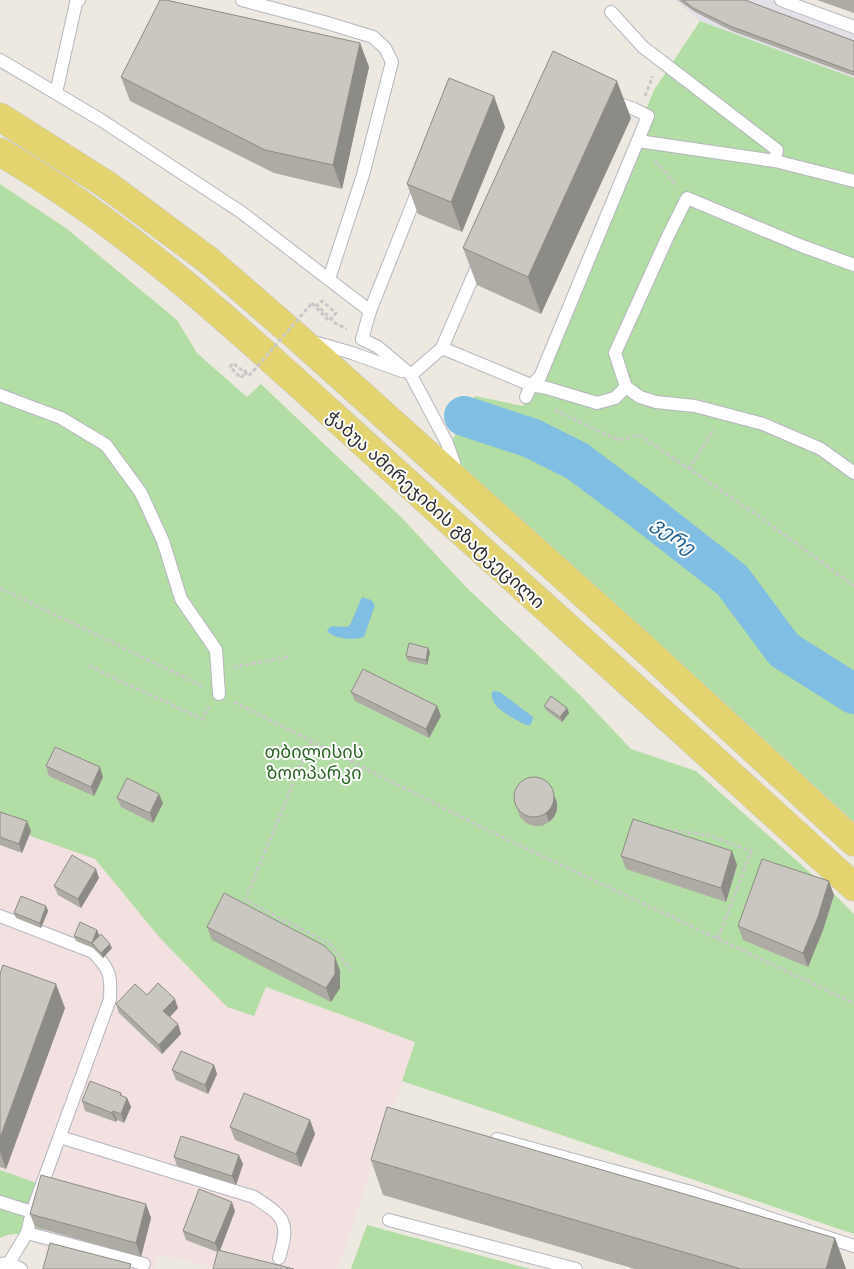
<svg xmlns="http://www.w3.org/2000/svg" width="854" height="1269" viewBox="0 0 854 1269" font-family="'Public Sans','Noto Sans Georgian',sans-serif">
<rect width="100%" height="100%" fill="#ede9e1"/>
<polygon fill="#e3e1e7" points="675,0 793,0 854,20 854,78 700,21"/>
<polygon fill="#f2e1e0" points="0,814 95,859 160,938 265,987 416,1042 337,1269 222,1269 158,1254 155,1269 49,1269 48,1259 44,1249 39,1244 56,1190 0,1170"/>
<g fill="#b2dda4">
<polygon points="700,21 854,78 854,822 693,674 445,454 475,396 523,406 654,90"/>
<polygon points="0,184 67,229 177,320 197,353 247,397 261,384 402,518 465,586 581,696 631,749 696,771 834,894 854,914 854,1234 402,1081 415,1042 266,987 254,1016 227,1007 160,938 95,859 0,825"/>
<path d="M 0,1170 L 56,1190 L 39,1244 C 29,1233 13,1231 0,1238 Z"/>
<polygon points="367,1225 530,1269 351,1269"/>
</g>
<g fill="#80bfe3">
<path d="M 362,597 L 371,600 L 375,605 L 364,637 C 355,641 333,639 327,631 L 331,626 L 346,627 L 350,625 Z"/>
<path d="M 494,691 L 500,692 L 533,717 L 532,722 L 530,725 L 526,725 C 514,718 490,709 492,693 Z"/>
</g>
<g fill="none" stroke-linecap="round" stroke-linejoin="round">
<polyline stroke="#80bfe3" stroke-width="40" points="464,416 531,438 577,461 645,512 732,580 784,650 854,694"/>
<defs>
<g id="lane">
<polyline points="242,0 324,22 373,37 385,48 392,62 363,175 329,279"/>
<polyline points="781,0 854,27"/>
<polyline points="611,12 643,47 777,150 775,161"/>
<polyline points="0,60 101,120 241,212 370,311"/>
<polygon points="557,82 634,109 648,116 540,377 531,385 442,348"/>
<polyline points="56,93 76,3 79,0"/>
<polyline points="638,141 775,161 854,181"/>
<polyline points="419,188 370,311 362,339 378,347 411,375 447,443 454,463 456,472"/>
<polyline points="854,265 802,246 687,198 668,236 615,353 626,387 640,397 656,402 695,406 763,424 821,449 854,473"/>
<polyline points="314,342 352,353 402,371"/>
<polyline points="411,375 442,348"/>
<polyline points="0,395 61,418 106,445 141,493 163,541 181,599 216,650 219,694"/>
<polyline points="526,397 531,385 547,388 597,403 615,398 626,387"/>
<path d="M 0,916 L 93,952 C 111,970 111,976 110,999 L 32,1212 L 27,1233 L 9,1263"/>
<path d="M 60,1137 L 254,1197 C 285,1217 290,1222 279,1258"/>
<polyline points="497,1139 691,1192 854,1246"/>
<polyline points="0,1202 32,1212"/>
<polyline points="389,1220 576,1269"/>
<polyline points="27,1233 144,1264"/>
<polyline points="0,1264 9,1263 21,1269"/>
</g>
<g id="primary">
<polyline points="0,117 107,185 208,260 297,337 648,652 854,842"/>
<path d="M 0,152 C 149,239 273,362 400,476 C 551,613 704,749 854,887"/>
</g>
</defs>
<use href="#lane" stroke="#b5b6bf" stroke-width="14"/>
<use href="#primary" stroke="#c8c8c8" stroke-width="29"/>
<g stroke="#c8c8c8" stroke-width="3" stroke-dasharray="4 2.5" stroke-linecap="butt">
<polyline points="645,96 652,78 652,76"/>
<polyline points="655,161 677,186"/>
<polyline points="312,303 329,321 336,313 322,301 317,305 335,323 347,329"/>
<polyline points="244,370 246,372 241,378 230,367 233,363 249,376"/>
<polyline points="555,410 618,440 639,435 760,517 854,586"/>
<polyline points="689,469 714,429"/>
<polyline points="0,588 202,686"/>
<polyline points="89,666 202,719 209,706"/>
<polyline points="233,667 288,657"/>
<polyline points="234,702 485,829 854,1003"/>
<polyline points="311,741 245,900 330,944 351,970"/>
<polyline points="668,830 708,835 751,851 718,939"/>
</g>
<use href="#lane" stroke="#fff" stroke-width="12"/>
<use href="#primary" stroke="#e3d470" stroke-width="28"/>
<polyline stroke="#c8c8c8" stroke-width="3" stroke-dasharray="4 2.5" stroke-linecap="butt" points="249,376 312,303"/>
</g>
<g fill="#adaba4">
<polygon points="678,0 745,0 854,41 854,76 732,31 695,12"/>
<polygon points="817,0 854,0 854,13"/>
<polygon points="360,43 369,67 342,189 274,173 130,101 121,77"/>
<polygon points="631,118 541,314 477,285 463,248"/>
<polygon points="505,127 462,232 418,214 407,184"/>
<polygon points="430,652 427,665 408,661 406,656"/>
<polygon points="351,692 437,706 441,716 429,738 355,701"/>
<polygon points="544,706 567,708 569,713 562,722 546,710"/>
<polygon points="46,766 103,777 94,796 49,776"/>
<polygon points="117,798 163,803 153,823 121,807"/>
<polygon points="514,800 557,802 557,810 554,817 549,822 542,826 534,826 526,823 520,817"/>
<polygon points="0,812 31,831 22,853 0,845"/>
<polygon points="732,851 737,865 726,902 626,869 621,856"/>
<polygon points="99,878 81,908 58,895 54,886"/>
<polygon points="834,895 823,930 808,967 743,940 738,926"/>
<polygon points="46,906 48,911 41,928 16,918 14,913"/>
<polygon points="207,927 335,957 340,971 340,988 331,1002 212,940"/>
<polygon points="97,930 99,935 98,936 112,948 103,958 93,948 76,941 74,936"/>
<polygon points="0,974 65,1008 6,1169 0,1167"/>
<polygon points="147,995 178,1008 170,1017 178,1024 181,1034 162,1054 119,1013 116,1004"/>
<polygon points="214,1065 217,1074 208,1094 176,1080 172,1070"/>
<polygon points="121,1093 122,1096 127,1098 131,1107 124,1123 117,1120 116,1122 85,1111 82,1101"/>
<polygon points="310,1120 315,1134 301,1167 235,1140 230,1127"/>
<polygon points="174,1157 243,1164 236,1185 177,1166"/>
<polygon points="371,1160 835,1238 846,1269 635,1269 383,1195"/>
<polygon points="146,1204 151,1218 141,1257 35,1227 30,1214"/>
<polygon points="235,1211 220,1250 217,1252 186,1240 183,1231"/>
</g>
<g fill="#8d8b86">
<polygon points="360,43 369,67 342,189 333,165"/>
<polygon points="617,81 631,118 541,314 528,277"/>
<polygon points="494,96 505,127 462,232 451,202"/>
<polygon points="428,648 430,652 427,665 426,660"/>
<polygon points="437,706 441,716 429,738 426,729"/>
<polygon points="567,708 569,713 562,722 560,717"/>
<polygon points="100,767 103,777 94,796 91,787"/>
<polygon points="553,793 557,802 557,810 554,817 549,822 546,813"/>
<polygon points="159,794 163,803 153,823 150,813"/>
<polygon points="27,821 31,831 22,853 19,844"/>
<polygon points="732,851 737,865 726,902 721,888"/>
<polygon points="96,869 99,878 81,908 78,899"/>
<polygon points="829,881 834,895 823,930 808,967 803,953"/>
<polygon points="46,906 48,911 41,928 40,923"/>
<polygon points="97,930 99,935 94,946 92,943 93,948 92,943"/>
<polygon points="110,944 112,948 103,958 101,953"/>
<polygon points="335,957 340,971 340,988 331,1002 326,988"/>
<polygon points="56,984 65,1008 6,1169 0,1152 0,1138"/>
<polygon points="175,999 178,1008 167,1020 163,1011"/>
<polygon points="178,1024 181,1034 162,1054 159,1045"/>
<polygon points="214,1065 217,1074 208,1094 205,1085"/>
<polygon points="127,1098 131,1107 124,1123 121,1114"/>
<polygon points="113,1111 117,1120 116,1122 112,1113"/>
<polygon points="310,1120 315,1134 301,1167 296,1154"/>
<polygon points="239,1155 243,1164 236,1185 232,1176"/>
<polygon points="232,1202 235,1211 219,1253 215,1243"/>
<polygon points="146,1204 151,1218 141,1257 136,1243"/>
<polygon points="835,1238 846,1269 826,1269"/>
</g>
<g fill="#c9c7bf" stroke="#8d8b86">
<polygon points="160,0 166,0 360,43 333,165 265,150 121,77"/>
<polygon points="683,0 745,0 854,41 854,72 730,26 693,8"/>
<polygon points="553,51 617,81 528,277 463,248"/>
<polygon points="449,78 494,96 451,202 407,184"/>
<polygon points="409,643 428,648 426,660 406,656"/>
<polygon points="363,669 437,706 426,729 351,692"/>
<polygon points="551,696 567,708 560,717 544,706"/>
<polygon points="55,747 100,767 91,787 46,766"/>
<circle cx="534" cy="797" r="20"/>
<polygon points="127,778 159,794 150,813 117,798"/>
<polygon points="0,812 27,821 19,844 0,837"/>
<polygon points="633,819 732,851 721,888 621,856"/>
<polygon points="72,855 96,869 78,899 54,886"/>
<polygon points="762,859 829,881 818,917 803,953 738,926"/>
<polygon points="224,893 325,946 335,957 335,974 326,988 207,927"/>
<polygon points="21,896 46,906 40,923 14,913"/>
<polygon points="80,922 97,930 92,943 74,936"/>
<polygon points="101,934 110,944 101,953 92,943"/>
<polygon points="3,965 56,984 0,1138 0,974"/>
<polygon points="158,983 175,999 163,1011 178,1024 159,1045 116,1004 135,984 147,995"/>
<polygon points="181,1051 214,1065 205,1085 172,1070"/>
<polygon points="90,1081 121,1093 120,1095 127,1098 121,1114 113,1111 112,1113 82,1101"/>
<polygon points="244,1093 310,1120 296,1154 230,1127"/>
<polygon points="387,1107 835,1238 826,1269 741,1269 371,1160"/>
<polygon points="181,1136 239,1155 232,1176 174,1157"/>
<polygon points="41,1175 146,1204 136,1243 30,1214"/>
<polygon points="199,1189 232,1202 215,1243 183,1231"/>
<polygon points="50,1243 131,1264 129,1269 43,1269"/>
<polygon points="218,1250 294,1269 213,1269"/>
</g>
<g text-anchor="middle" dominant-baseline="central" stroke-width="4" stroke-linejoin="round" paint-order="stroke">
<g font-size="18" fill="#2d2d2d" stroke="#fff">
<text transform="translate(436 509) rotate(42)">ჭაბუა ამირეჯიბის გზატკეცილი</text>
</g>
<g font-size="18" fill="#2a6423" stroke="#fff">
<text x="314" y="751">თბილისის<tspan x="314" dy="21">ზოოპარკი</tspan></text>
</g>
<g font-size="19" font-style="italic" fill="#1c5d92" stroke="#fff">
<text transform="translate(674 535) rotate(37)">ვერე</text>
</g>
</g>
</svg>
